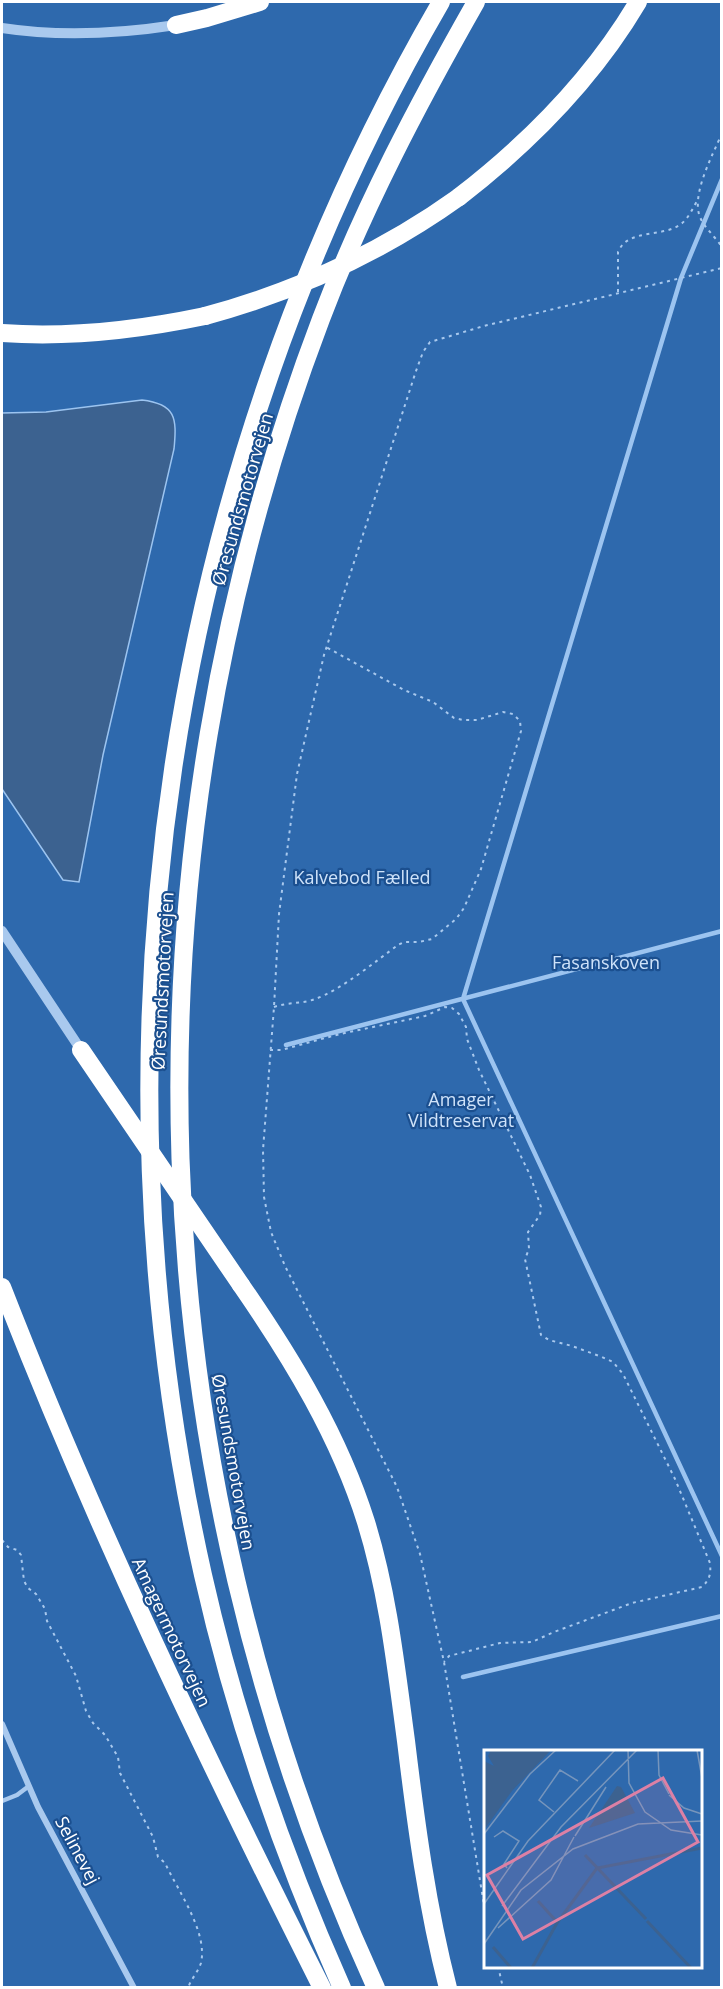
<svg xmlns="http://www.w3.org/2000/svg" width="723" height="1989" viewBox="0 0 723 1989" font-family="'Open Sans',sans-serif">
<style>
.green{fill:#2e69ad;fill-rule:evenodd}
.water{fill:#3c6290;stroke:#9cc4f0;stroke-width:1.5}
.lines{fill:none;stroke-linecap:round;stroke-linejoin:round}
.stream{stroke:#9cc4f0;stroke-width:4.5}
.path{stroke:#a9c9ee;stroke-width:2;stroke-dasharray:3 4.5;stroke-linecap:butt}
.service{stroke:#a9c9ee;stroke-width:4.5}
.minor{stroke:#a9c9ee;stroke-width:6}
.tertiary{stroke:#a9c9ee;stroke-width:10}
.motorway{stroke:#fff;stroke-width:18}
.motorway-bridge{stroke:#fff;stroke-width:18}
.labels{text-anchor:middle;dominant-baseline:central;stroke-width:4.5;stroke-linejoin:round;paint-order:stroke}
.street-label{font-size:18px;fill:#fff;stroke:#1b4f8f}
.park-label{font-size:18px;fill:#cfe3fa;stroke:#1b4f8f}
.inset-river{fill:none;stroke:#3c6290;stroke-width:3}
.inset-road{fill:none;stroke:#7695bc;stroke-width:1.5}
.view{fill:#dd80a5;fill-opacity:0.15;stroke:#dd80a5;stroke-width:3}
.inset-edge{fill:none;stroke:#fff;stroke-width:3}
</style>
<rect width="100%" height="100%" fill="#1b4f8f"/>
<path class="green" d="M2,2H721V1987L2,1988ZM486,1752H700V1966H486Z"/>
<path class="water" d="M142,400C176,404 177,418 174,449L103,755L79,882L63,880L2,789V413L46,412Z"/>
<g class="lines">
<path class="stream" d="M722,179L681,278L463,999L722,1556
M286,1045L722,931
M463,1677L722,1616"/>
<path class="path" d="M722,133C713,155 688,199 702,221C707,230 716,238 722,247
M618,292V252C628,228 663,238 681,224C688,219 693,208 697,201
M274,1007C288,1002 302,1004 315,999C341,990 376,961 398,945L404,942H419L432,939L456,919L464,908L481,869L521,731L520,721L513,714L503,712L477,720H463L454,718L433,702L404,690L326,647
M270,1050H281L340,1034L425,1016L445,1007L452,1008L459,1014L466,1027L467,1039L479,1070L530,1175L541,1207L540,1215L528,1232L529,1249L525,1259L541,1335L549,1340L572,1346L602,1357L613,1362L623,1374L675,1479L710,1563C711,1574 710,1579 702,1587L632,1603L554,1632L532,1642L500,1643L449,1656L444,1662
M2,1540L8,1547L17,1550L21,1555L24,1581L28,1588L36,1594L45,1609L47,1621L76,1676L86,1711L93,1723L105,1735L118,1757L120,1773L153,1837L158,1857L165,1863C178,1891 208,1932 201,1963C198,1972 191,1979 188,1988
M486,1917L444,1662L420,1554L397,1487L285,1266L271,1232L264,1197L263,1150L274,1007L279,914L297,774L324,655L416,371L423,352L430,342L484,326L722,268
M498,1966L503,1988"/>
<path class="service" d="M2,1801L17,1795L29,1786"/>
<path class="minor" d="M2,1724L38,1807L134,1988"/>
<path class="tertiary" d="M2,28C60,37 118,34 176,25
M2,931L81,1050"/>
<path class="motorway" d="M176,25L207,18L260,2
M459,197C529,143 593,78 638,2
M2,333C70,338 138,330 205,316
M241,1285C292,1359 339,1436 366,1522C388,1593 396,1667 406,1741C416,1824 427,1907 448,1988
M2,1287C95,1526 206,1758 322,1988
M342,1988C283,1855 235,1717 203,1575C83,1040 165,477 441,2
M376,1988C134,1460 115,861 321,319C363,208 418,104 476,2"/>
<path class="motorway-bridge" d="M205,316C297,291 381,253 459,197
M81,1050L241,1285"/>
</g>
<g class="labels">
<g class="street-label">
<text transform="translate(242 499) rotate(-74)">Øresundsmotorvejen</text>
<text transform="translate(162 981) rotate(-87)">Øresundsmotorvejen</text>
<text transform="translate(234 1462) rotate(80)">Øresundsmotorvejen</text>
<text transform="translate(172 1632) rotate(65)">Amagermotorvejen</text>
<text transform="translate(78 1850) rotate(62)">Selinevej</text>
</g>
<g class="park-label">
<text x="362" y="877">Kalvebod Fælled</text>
<text x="606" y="962">Fasanskoven</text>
<text x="461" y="1099">Amager<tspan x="461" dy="21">Vildtreservat</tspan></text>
</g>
</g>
<g transform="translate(484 1750)">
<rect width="218" height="218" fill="#1b4f8f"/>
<path d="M0,0H217V217H0Z" fill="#2e69ad"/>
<path d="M7,0H67L28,41L0,80V11L10,16L4,6ZM133,36L137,37L151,63L105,78Z" fill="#3c6290"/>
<path class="inset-river" d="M101,105L162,169M54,151L73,172M163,171L207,218M9,197L27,218M48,218L73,173L113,118L218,98"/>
<path class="inset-road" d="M144,0L145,33L161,62L187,80L218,85M174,0L175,25L185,44M213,0L218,28M185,45L200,58L218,64M70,62L55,50L76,20L94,31M0,84L46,24L72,0M91,86L122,37M10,87L19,81L35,91L20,114L23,118M0,154L44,91L131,0M18,156L77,77L153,0M14,178L67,130L90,87M0,194L37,140L89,99L154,74L218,71"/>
<path class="view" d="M179,28L214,92L39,189L3,125Z"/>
<rect width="218" height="218" class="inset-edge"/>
</g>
<rect width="723" height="1989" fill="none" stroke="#ffffff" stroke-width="6"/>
</svg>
